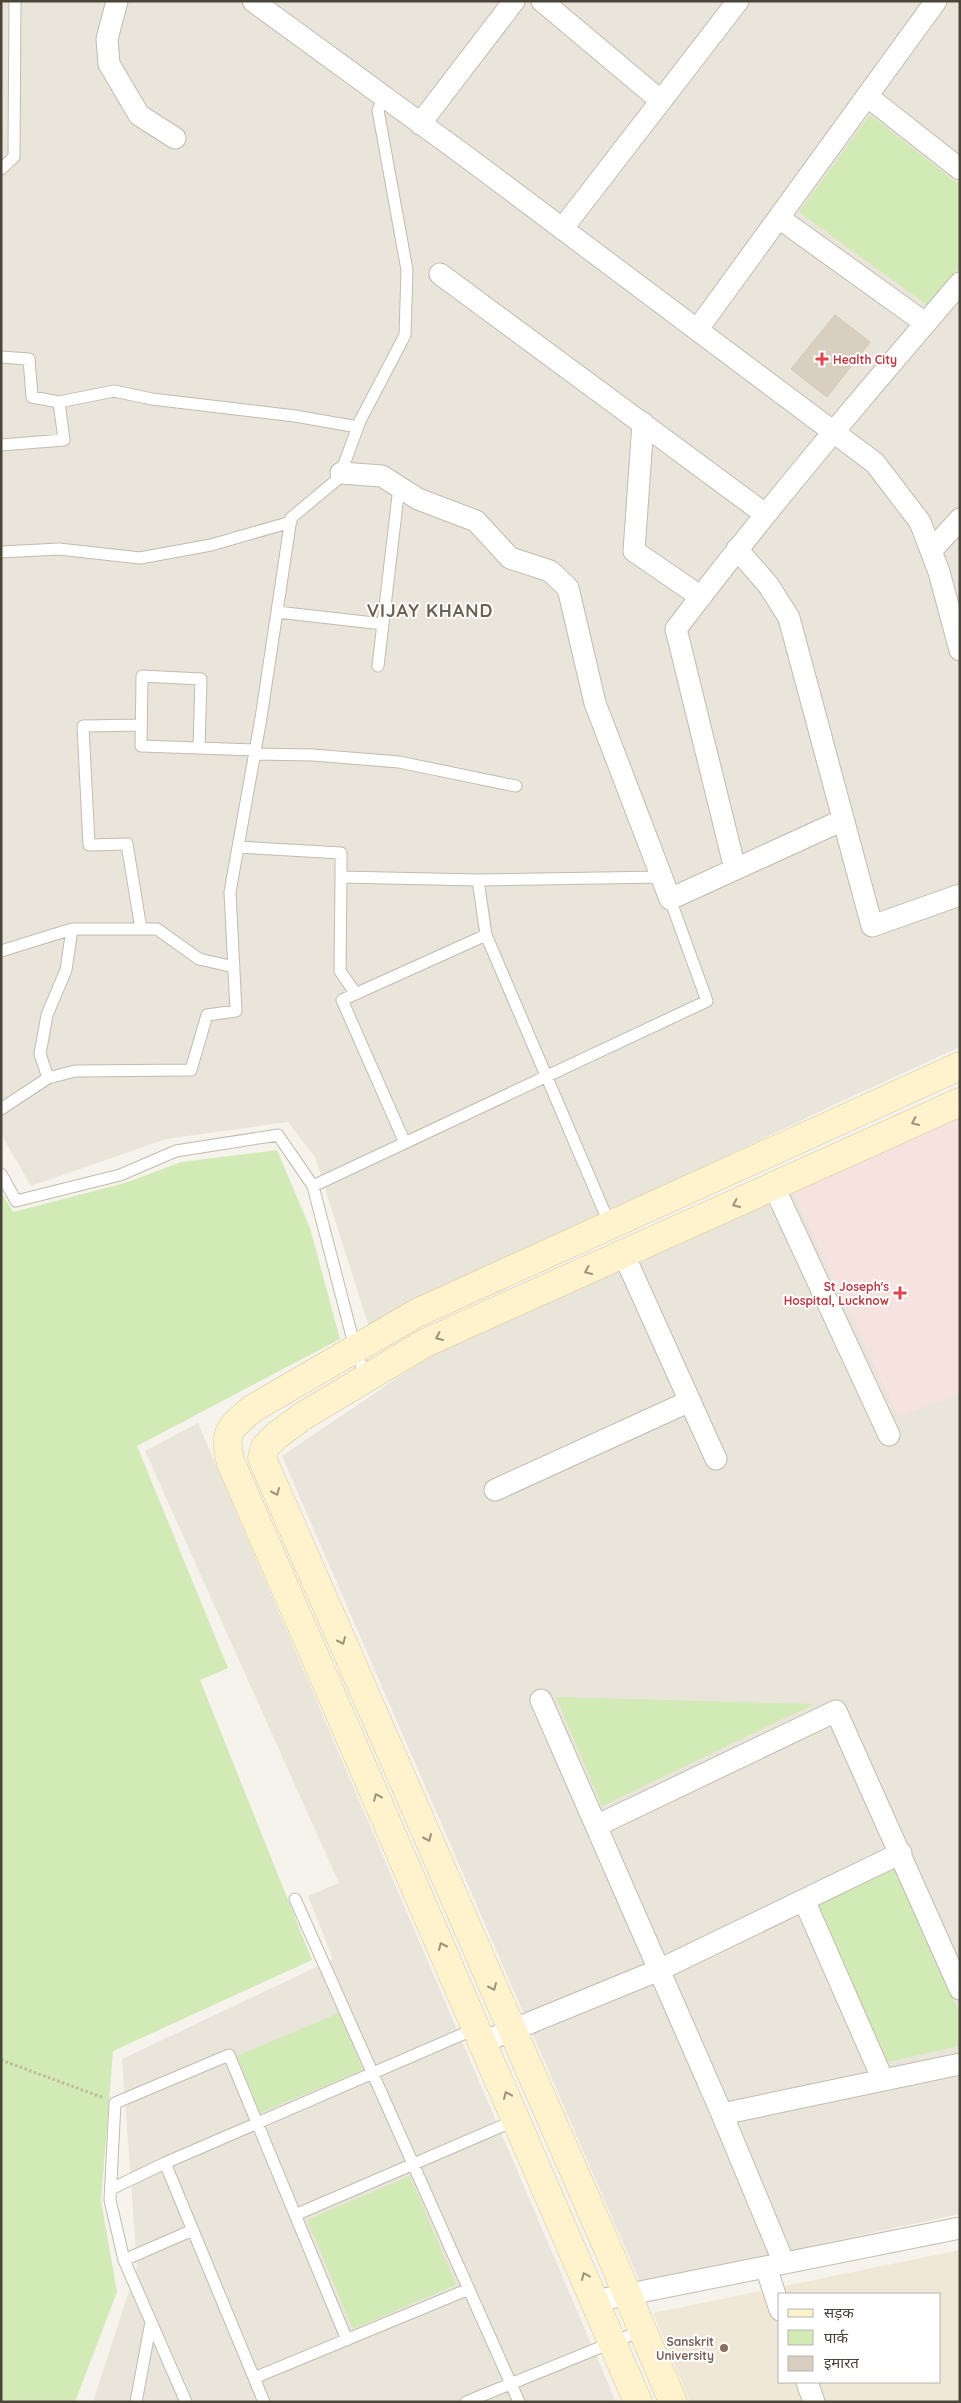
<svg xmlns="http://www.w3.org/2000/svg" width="961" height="2403" viewBox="0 0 961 2403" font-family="Quicksand,'Noto Sans Devanagari',sans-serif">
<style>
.residential{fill:#eae5da}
.education{fill:#efe8d6;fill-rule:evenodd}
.medical{fill:#f6e3e0}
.green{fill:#d2eab5}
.building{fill:#d8cfc1;stroke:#d3c7b4}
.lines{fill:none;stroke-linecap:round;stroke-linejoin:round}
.lane-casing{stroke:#c2bbae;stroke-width:13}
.street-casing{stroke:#c2bbae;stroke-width:23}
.secondary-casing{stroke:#d6c79b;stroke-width:29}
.path{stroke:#c4b79f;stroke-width:3;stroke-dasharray:2.5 2.5;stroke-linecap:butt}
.lane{stroke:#fff;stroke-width:11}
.street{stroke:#fff;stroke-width:21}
.secondary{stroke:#fff3cd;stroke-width:28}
.oneway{stroke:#9c937c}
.health-dot{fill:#e0444e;stroke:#fff;stroke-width:2}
.education-dot{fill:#8d6e63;stroke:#fff;stroke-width:2}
.labels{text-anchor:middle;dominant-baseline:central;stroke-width:4;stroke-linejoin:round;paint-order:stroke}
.health-label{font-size:12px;font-weight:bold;fill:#be3a42;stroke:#fff;text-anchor:start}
.education-label{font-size:12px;font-weight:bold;fill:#785e54;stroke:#fff;text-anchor:end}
.district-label{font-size:18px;font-weight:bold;letter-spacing:1px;fill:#6e6250;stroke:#fff}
</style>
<rect width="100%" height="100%" fill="#f6f3ec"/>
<path class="residential" d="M1,1H960V1047L840,1102L369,1327L315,1157L288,1122L166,1139L31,1186L1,1134Z
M960,1116V2214L640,2282L282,1456L437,1351Z
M198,1423L616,2402H93L137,2266L122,2059L333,1959L308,1896L339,1883L145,1451Z"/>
<path class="education" d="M960,2250V2402H690L653,2313ZM780,2294H940V2382H780Z"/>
<path class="medical" d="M960,1116V1395L898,1416L792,1191Z"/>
<path class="green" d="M870,115L960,185V267L927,305L799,212Z
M277,1150L310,1228L340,1339L137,1446L228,1668L200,1680L312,1960L113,2051L101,2201L117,2292L75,2402H1V1192L13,1212L125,1183L181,1162Z
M556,1697L814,1704L602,1806Z
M897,1868L960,2014V2046L887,2062L817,1906Z
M339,2013L363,2070L260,2113L237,2056Z
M410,2176L456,2285L353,2329L307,2220Z"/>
<path class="building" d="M835,315L870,342L827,397L791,369Z"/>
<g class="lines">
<g class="lane-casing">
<path id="lane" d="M1,169L14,157L15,1
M1,357L29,359L32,397L59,402
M1,445L64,440L59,402L114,391L152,399L295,416L358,427
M1,552L59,549L140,558L211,545L291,522
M277,612L383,624
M378,666L399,487
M141,725L83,726L89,845L127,844L141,929
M199,748L201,679L142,676L141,746L255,750
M254,754L313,755L399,762L516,786
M238,847L341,853V877L478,880L662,877
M341,877L340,971L356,994
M478,880L486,935L610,1225
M1,951L72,929H157L199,959L234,967
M48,1078L40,1054L47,1015L66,970L72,929
M1,1109L48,1078L75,1071L191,1070L207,1015L236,1011L230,892L261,718L291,518L339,478L360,421L405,335L407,270L378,110L384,97
M405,1143L342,1000L486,935
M1,1174L16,1201L120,1175L176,1151L278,1135L313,1186L355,1348L366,1379
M313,1186L707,1001L670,899
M295,1899L519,2402
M165,2163L264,2402
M111,2189L165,2163L477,2028
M295,2215L516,2120
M124,2260L193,2230
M254,2378L469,2289
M136,2402L151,2322
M186,2402L124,2260L110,2200L115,2103L229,2055L347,2340
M466,2402L643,2330"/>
</g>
<g class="street-casing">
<path id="street" d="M117,1L107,39L109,64L139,115L175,138
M253,1L464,155L875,463L920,522L939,572L960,650
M542,1L661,101
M867,96L960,169
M420,124L514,1
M779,218L925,323
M562,229L738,1
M440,274L765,514
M697,330L936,1
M643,423L634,551L701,597
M341,473L382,476L418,499L476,521L510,558L550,571L568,588L595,703L670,899L843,820
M737,549L769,586L789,618L872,926L960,895
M931,551L960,519
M735,869L676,629C766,510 863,396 960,283
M774,1187L889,1435
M624,1255L716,1459
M495,1490L690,1401
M541,1700L722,2114L784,2263
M596,1826L836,1711L960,1989
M804,1900L883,2080
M483,2042L659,1970L901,1853
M722,2114L960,2064
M766,2267L780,2310
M595,2301L960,2228
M807,2382L814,2402"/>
</g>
<g class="secondary-casing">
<path id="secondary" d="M638,2402L231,1463C223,1431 229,1429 252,1409L417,1313L960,1066
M673,2402L605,2242L262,1458L265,1447L276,1436L303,1416L425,1343L960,1102"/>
</g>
<path class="path" d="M1,2060L104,2098"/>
<use href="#lane" class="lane"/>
<use href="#street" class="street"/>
<use href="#secondary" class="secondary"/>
</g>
<defs><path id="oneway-chevron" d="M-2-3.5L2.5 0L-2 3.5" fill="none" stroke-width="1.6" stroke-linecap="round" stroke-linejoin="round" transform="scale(1.25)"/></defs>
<g class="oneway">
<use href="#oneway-chevron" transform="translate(915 1122) rotate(155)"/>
<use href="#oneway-chevron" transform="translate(736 1204) rotate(156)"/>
<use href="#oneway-chevron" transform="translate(588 1271) rotate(156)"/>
<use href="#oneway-chevron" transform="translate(439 1337) rotate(156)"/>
<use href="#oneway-chevron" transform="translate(276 1492) rotate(66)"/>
<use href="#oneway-chevron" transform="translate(342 1641) rotate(66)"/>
<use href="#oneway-chevron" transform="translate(377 1797) rotate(-114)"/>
<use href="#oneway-chevron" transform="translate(428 1838) rotate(66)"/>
<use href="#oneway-chevron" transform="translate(442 1946) rotate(-114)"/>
<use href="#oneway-chevron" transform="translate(493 1987) rotate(66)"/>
<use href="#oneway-chevron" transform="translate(507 2095) rotate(-114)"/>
<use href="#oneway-chevron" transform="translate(585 2276) rotate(-113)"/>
</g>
<g class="health-dot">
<path d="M819.5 351.5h5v5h5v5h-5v5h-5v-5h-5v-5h5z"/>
<path d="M897.5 1285.5h5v5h5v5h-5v5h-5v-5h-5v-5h5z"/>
</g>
<circle class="education-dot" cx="724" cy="2348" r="5"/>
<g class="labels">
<g class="health-label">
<text x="833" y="359">Health City</text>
<text x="889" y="1286" text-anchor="end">St Joseph's<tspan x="889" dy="14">Hospital, Lucknow</tspan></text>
</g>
<g class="education-label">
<text x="714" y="2341">Sanskrit<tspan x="714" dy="14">University</tspan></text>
</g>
<g class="district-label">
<text x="430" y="610">VIJAY KHAND</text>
</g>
</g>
<rect width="961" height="2403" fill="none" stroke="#4b4439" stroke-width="5"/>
<rect x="778" y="2293" width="162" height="90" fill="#ffffff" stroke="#b7b4b0"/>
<rect x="788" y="2309" width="25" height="8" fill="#fff3cd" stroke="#b7b4b0"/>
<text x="824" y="2318" font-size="15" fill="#4b4439">सड़क</text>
<rect x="788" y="2330" width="25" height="15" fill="#d2eab5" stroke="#b7b4b0"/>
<text x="824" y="2343" font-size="15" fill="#4b4439">पार्क</text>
<rect x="788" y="2356" width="25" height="15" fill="#d8cfc1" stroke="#b7b4b0"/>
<text x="824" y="2368" font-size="15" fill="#4b4439">इमारत</text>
</svg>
